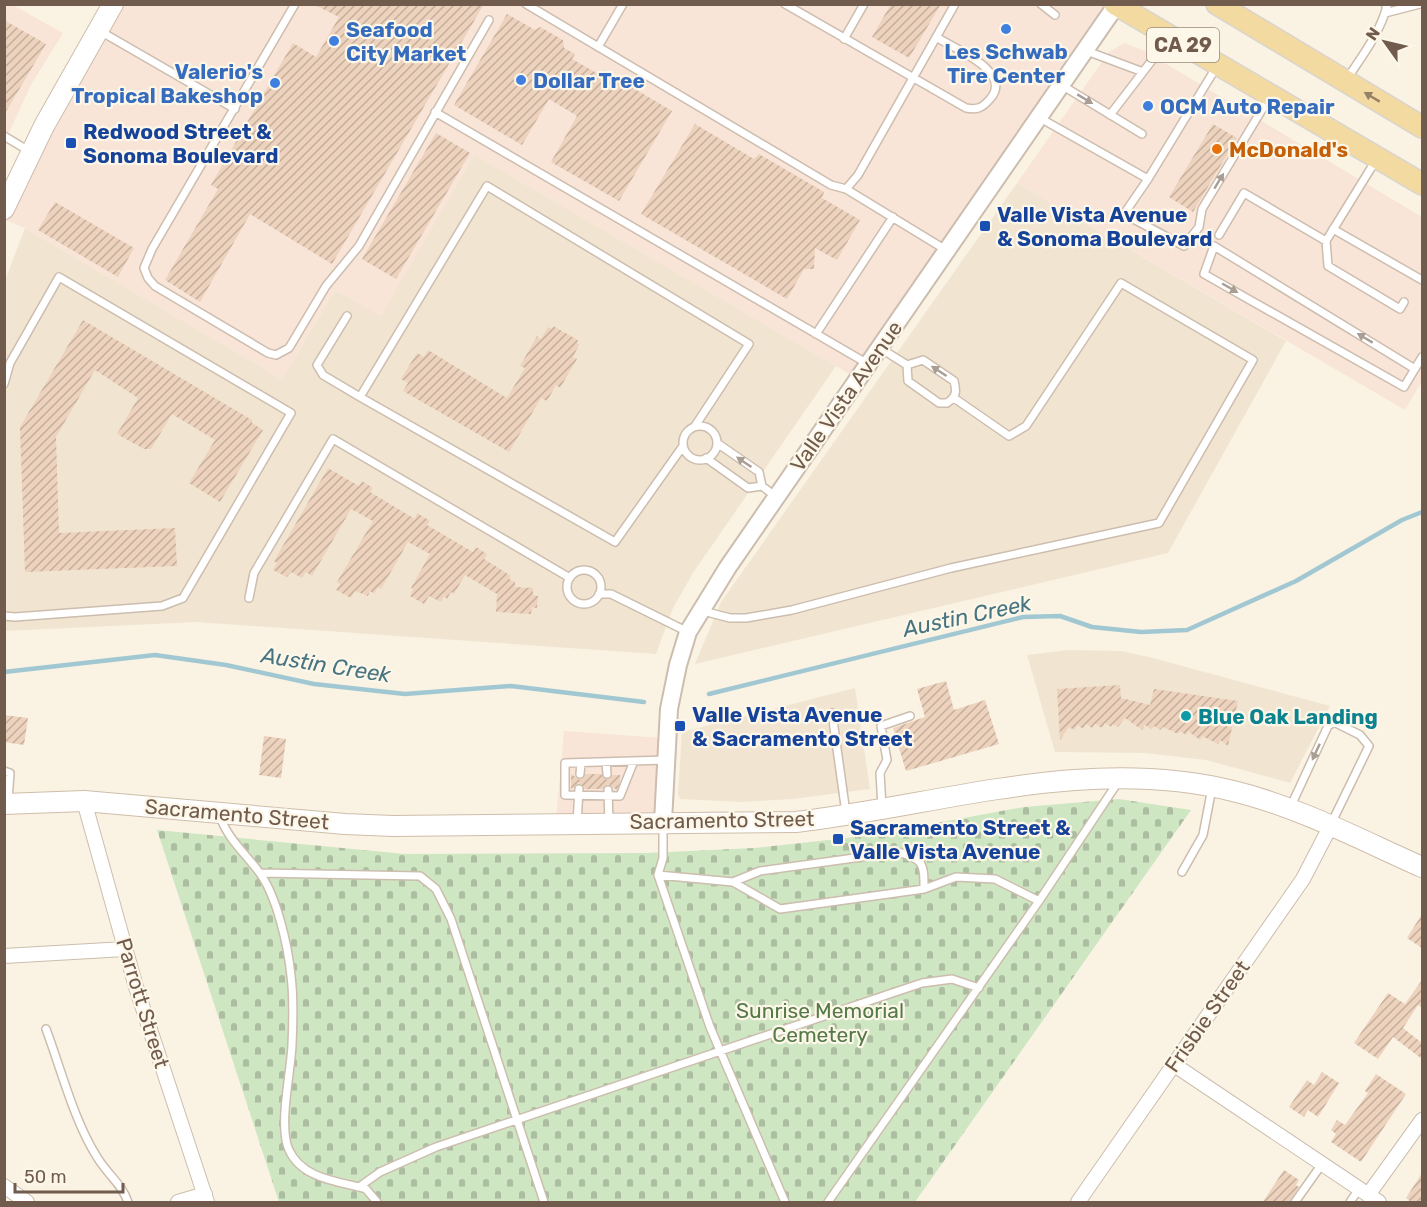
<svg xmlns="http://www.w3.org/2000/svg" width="1427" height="1207" viewBox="0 0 1427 1207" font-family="Rubik,sans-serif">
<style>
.residential{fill:#f1e5d2}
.commercial{fill:#f9e4d8}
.cemetery{fill:url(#cemetery-stones)}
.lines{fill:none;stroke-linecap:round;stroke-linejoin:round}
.stream{stroke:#a1c8d2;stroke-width:4.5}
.building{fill:url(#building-hatch)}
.service-casing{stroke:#ccbdae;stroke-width:10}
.minor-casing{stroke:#ccbdae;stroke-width:16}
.tertiary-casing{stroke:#ccbdae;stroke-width:20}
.secondary-casing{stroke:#cfbdab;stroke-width:22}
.primary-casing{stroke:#dad4d0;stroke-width:24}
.service{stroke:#fff;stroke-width:7}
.minor{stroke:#fff;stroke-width:14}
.tertiary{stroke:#fff;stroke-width:16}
.secondary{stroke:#fff;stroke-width:20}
.primary{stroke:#f3daa1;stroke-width:21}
.oneway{fill:#978166}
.oneway2{fill:#a99d94}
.shop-dot{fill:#3f7fe0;stroke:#fdf7e9;stroke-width:2}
.transit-dot{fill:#1a4fb4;stroke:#fdf7e9;stroke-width:2}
.food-dot{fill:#e8710a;stroke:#fdf7e9;stroke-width:2}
.culture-dot{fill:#0f9aa8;stroke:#fdf7e9;stroke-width:2}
.labels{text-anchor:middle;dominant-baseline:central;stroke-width:4.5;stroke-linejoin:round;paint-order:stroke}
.shield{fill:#fdf7e9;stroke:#9a8a7b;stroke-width:1.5}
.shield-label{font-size:20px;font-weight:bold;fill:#705b4c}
.shop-label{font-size:21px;font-weight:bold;fill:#366cbe;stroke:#fdf7e9;text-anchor:start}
.transit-label{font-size:21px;font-weight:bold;fill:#164399;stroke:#fdf7e9;text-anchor:start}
.food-label{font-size:21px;font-weight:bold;fill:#c56008;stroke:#fdf7e9;text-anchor:start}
.street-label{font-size:21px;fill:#705b4c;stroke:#fdf7e9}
.culture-label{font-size:21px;font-weight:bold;fill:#0d838f;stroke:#fdf7e9;text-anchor:start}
.park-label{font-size:21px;fill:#547a47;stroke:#fdf7e9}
.water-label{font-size:22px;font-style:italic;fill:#477481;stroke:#fdf7e9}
</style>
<defs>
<pattern id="cemetery-stones" width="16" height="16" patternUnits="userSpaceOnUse" patternTransform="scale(1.5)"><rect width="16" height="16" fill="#cfe6c3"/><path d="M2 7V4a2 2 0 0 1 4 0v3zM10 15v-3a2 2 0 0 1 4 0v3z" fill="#acbda1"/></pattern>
<pattern id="building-hatch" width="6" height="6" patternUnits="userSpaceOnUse" patternTransform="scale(1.5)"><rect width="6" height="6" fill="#edd3bd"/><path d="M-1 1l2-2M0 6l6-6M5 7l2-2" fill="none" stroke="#c4ae9c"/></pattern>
</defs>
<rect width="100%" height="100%" fill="#faf3e3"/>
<path class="residential" d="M474,154L836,366L693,573L673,608L656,654L196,622L5,631L4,283L25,228L282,379L335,290L381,315Z
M1017,183L1286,341L1168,553L695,664L721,602Z
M1068,650L1121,651L1153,658L1330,706L1290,783L1206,760L1145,753L1055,752L1027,655Z
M855,688L870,789L793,799L741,802L680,799L678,794L682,732Z"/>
<path class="commercial" d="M1115,4L858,379L474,154L381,316L335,290L282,379L25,228L5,220L4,209L113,5Z
M5,5H13L63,33L31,85L5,141Z
M1124,43L1143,50L1422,217V381L1405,410L1017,183L1109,52Z
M564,731L662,738L654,819H556Z"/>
<path class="cemetery" d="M1119,799L1191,810L915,1202H279L157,830L405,854L645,853L755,848L865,836L1024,807Z"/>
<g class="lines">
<path class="stream" d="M4,672L155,655L226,665L314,684L405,694L511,686L644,702
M709,694L1023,617L1060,616L1092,627L1141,632L1187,630L1296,581L1402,520L1422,512"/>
</g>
<path class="building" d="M313,4H484L332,264L250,214L200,302L165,280L218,189L211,185L293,43L316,57L339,17Z
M891,4H941L909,58L872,37Z
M507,14L535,30L540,27L563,40L564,48L575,54L572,59L600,75L603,70L672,111L619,201L551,162L577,116L549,99L522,145L454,105Z
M4,20L46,44L4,115Z
M695,124L754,159L759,154L824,192L822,198L860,220L837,260L815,248L814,269H804L787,299L641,214Z
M1213,124L1237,138L1193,212L1169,197Z
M436,133L470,153L396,279L362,259Z
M55,202L134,248L118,277L38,230Z
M83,320L252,420V423L263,430L220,502L189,483L215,440L172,414L151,449H144L117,434L138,398L95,370L56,437L59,533L175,528L177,566L25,572L20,427Z
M553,326L578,340L577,343L579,345L573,357L577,359L560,388L556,385L547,401L541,398L509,452L403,391L408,383L401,379L417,353L424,357L428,350L507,398L525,368L520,366L537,336L541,339L548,327L552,329Z
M328,468L359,486L362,481L373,488L370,492L415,519L417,513L430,521L427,525L473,552L476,547L487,554L484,559L511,576L509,579L515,582V587L533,588V595L538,596L537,608L532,607L531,614L496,612L497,594L465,575L454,594L451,592L447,599L444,596L441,602L429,596L424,604L410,596L413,589L411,588L430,554L408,542L381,589L378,587L374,594L370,591L368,596L355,591L351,598L336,590L340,584L337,582L373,521L351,509L312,576L306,572L302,578L291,572L287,577L273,570L277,563L274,561Z
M946,681L954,710L985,700L999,744L906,771L893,728L925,717L917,689Z
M1120,685L1121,698L1150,705L1154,689L1238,701L1228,746L1220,740L1218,744L1202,736L1200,740L1188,731L1186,735L1180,731L1178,734L1163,727L1160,730L1154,726L1151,729L1145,725L1142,730L1125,718L1118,727L1113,724L1111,727L1105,723L1102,728L1095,724L1092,728L1086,724L1083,729L1078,725L1074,730L1069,727L1060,740L1057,689Z
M4,715L28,718L24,745L4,742Z
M264,736L286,739L281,778L259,775Z
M571,774L580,780L586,774H601L607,780L613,775H620V782L617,790L608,784L602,789H585L579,783L571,789Z
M1422,914V948L1407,938Z
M1422,980V1008L1418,1005L1403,1028L1422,1043V1059L1393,1037L1378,1059L1354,1043L1388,993L1405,1004Z
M1322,1072L1339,1083L1318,1117L1308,1110L1304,1117L1289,1107L1307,1080L1314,1085Z
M1376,1074L1406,1094L1361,1162L1331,1142L1336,1134L1331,1130L1337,1120L1345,1125L1368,1093L1365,1091Z
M1284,1170L1299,1180L1296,1185L1299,1187L1289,1203H1262Z
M1422,1173V1203H1412L1406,1198Z"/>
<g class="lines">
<g class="service-casing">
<path id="service" d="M295,4L152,249L144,268L148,278L155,286L268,353L276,355L289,348L326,286L359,246L489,20
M526,4L831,185L846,189L858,175L955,4
M785,4L966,108C978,110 982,108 990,99C1014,72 955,49 936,37
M1041,4L1055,15
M1385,13L1420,4
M100,31L235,109
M844,39L864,4
M598,47L623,4
M1084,50L1143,72
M1347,79C1362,56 1380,33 1387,6L1385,4
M1063,86L1142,134
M435,112L868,364
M1110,115L1169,38
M1040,118L1148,179L1217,66
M4,136L29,151
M1148,179L1124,214L1184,246L1199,227L1202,209L1269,98
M846,189L946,250
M1333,229L1422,280
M1219,235L1244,193L1326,241L1376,160
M1326,241L1328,266L1400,309L1404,302
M347,316L317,365L323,375L360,397L487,186L749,344L695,426
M816,334L893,217
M880,348L907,365L923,360L954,381C957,392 956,397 947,403H939L908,381L907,365
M1415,369L1214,246L1204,274L1404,387L1422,357
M4,384L10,363L59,277L291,413L183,598L162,606L15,617L4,616
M360,397L615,542L683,446
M683 443a17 17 0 1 1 34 0a17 17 0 1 1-34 0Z
M717,443L759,472L762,486
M706,458L748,488L762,486L775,496
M567 587a17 17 0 1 1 34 0a17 17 0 1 1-34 0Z
M599,594H611L688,632
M249,598L254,573L333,439L570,578
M703,611L730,618H746L792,610L951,568L1159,523L1253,360L1121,283L1026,426L1009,436L954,398
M832,713L846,813
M634,761L620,796L565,795V763L666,760
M606,762L607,774
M4,771L10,773L8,801
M580,774L581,763
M608,790L609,823
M882,807L880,773L887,760L881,726L910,716
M1290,808L1328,726L1334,722L1360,735L1369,746L1331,824
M220,816C227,838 245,853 259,872C277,896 288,946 291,976C294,998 293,1023 292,1045C291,1072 278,1126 289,1150C301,1177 334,1181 359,1187L380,1172L436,1147L922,983L952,979L979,988
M577,823L579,789
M663,825V858L658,875L710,1027L785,1202
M1182,872L1203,835L1212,788
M261,873L420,876L436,889L451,919L544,1202
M658,875L733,882L780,909L924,889L956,877L995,879L1039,901
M733,882L760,871L898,852C924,859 924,864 924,889
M46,1029C61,1069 74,1121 97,1157C107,1174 122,1184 128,1202
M359,1187L366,1189L377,1202
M828,1202L1039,901L1118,782
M1295,1202L1322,1164
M1350,1202L1359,1189"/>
</g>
<g class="minor-casing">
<path id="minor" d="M84,801L136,987L207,1202
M4,956L125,949
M1173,1064L1379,1202
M4,1186L27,1202
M1368,1195L1422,1120
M178,1202L205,1194
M1078,1202L1303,879L1330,827"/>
</g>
<g class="tertiary-casing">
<path id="tertiary" d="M663,822L669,709L678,665L688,632L728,567L1117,4"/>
</g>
<g class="secondary-casing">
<path id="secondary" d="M4,209L44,126L113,4
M4,804L84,801L345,824L393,826L796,822C942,805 1085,755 1233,791C1299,807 1361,840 1422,867"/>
</g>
<g class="primary-casing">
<path id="primary" d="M1115,4L1422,184
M1217,4L1422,127"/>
</g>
<use href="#service" class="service"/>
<use href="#minor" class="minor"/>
<use href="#tertiary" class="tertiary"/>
<use href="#secondary" class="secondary"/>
<use href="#primary" class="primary"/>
</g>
<defs><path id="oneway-solid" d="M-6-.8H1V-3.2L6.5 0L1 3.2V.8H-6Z" transform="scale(1.5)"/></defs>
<use class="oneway" href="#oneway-solid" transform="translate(1372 97) rotate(-149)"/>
<g class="oneway2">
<use href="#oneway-solid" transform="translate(1085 99) rotate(31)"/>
<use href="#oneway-solid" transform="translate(1219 181) rotate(-59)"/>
<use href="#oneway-solid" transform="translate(1230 288) rotate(30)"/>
<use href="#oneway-solid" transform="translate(1365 338) rotate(-149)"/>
<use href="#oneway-solid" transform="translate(939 371) rotate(-147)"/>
<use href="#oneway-solid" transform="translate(744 462) rotate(-146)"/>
<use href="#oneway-solid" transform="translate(1316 752) rotate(115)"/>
</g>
<g class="shop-dot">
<circle cx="1006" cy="29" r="6"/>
<circle cx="334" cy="41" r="6"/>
<circle cx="521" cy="80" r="6"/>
<circle cx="275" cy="83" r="6"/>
<circle cx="1148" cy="106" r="6"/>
</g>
<g class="transit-dot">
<rect x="65" y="137" width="12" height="12" rx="3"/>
<rect x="979" y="220" width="12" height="12" rx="3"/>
<rect x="674" y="720" width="12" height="12" rx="3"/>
<rect x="832" y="833" width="12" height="12" rx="3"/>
</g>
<circle class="food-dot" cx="1217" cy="149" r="6"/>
<circle class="culture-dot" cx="1186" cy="716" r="6"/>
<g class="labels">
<rect class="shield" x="1147" y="28" width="72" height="34" rx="4.5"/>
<g class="shield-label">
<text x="1183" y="45">CA 29</text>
</g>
<g class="shop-label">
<text x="346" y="29">Seafood<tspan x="346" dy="24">City Market</tspan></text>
<text x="1006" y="51" text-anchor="middle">Les Schwab<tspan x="1006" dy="24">Tire Center</tspan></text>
<text x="263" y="71" text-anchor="end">Valerio's<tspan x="263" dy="24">Tropical Bakeshop</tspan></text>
<text x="533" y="80">Dollar Tree</text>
<text x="1160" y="106">OCM Auto Repair</text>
</g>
<g class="transit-label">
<text x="83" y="131">Redwood Street &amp;<tspan x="83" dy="24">Sonoma Boulevard</tspan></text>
<text x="997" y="214">Valle Vista Avenue<tspan x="997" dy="24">&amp; Sonoma Boulevard</tspan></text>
<text x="692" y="714">Valle Vista Avenue<tspan x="692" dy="24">&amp; Sacramento Street</tspan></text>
<text x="850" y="827">Sacramento Street &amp;<tspan x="850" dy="24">Valle Vista Avenue</tspan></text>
</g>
<g class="food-label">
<text x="1229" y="149">McDonald's</text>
</g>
<g class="street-label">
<text transform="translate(846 396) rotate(-55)">Valle Vista Avenue</text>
<text transform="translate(237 814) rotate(5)">Sacramento Street</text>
<text transform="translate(722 820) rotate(-1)">Sacramento Street</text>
<text transform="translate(143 1003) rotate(73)">Parrott Street</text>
<text transform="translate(1207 1016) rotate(-55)">Frisbie Street</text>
</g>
<g class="culture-label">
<text x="1198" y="716">Blue Oak Landing</text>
</g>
<g class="park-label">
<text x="820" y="1010">Sunrise Memorial<tspan x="820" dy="24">Cemetery</tspan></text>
</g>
<g class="water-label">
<text transform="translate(967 616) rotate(-12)">Austin Creek</text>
<text transform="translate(326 665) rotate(9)">Austin Creek</text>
</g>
</g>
<rect width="1427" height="1207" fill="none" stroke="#705b4c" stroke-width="12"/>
<g transform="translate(1385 42) rotate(304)" stroke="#fdf7e9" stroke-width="4.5" paint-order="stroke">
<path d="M0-4.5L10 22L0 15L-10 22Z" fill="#705b4c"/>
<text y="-9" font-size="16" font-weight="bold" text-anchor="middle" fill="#705b4c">N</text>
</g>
<path d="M15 1183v9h108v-9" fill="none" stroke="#705b4c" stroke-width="3"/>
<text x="24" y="1183" font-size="18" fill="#705b4c" stroke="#fdf7e9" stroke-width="4.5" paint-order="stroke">50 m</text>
</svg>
